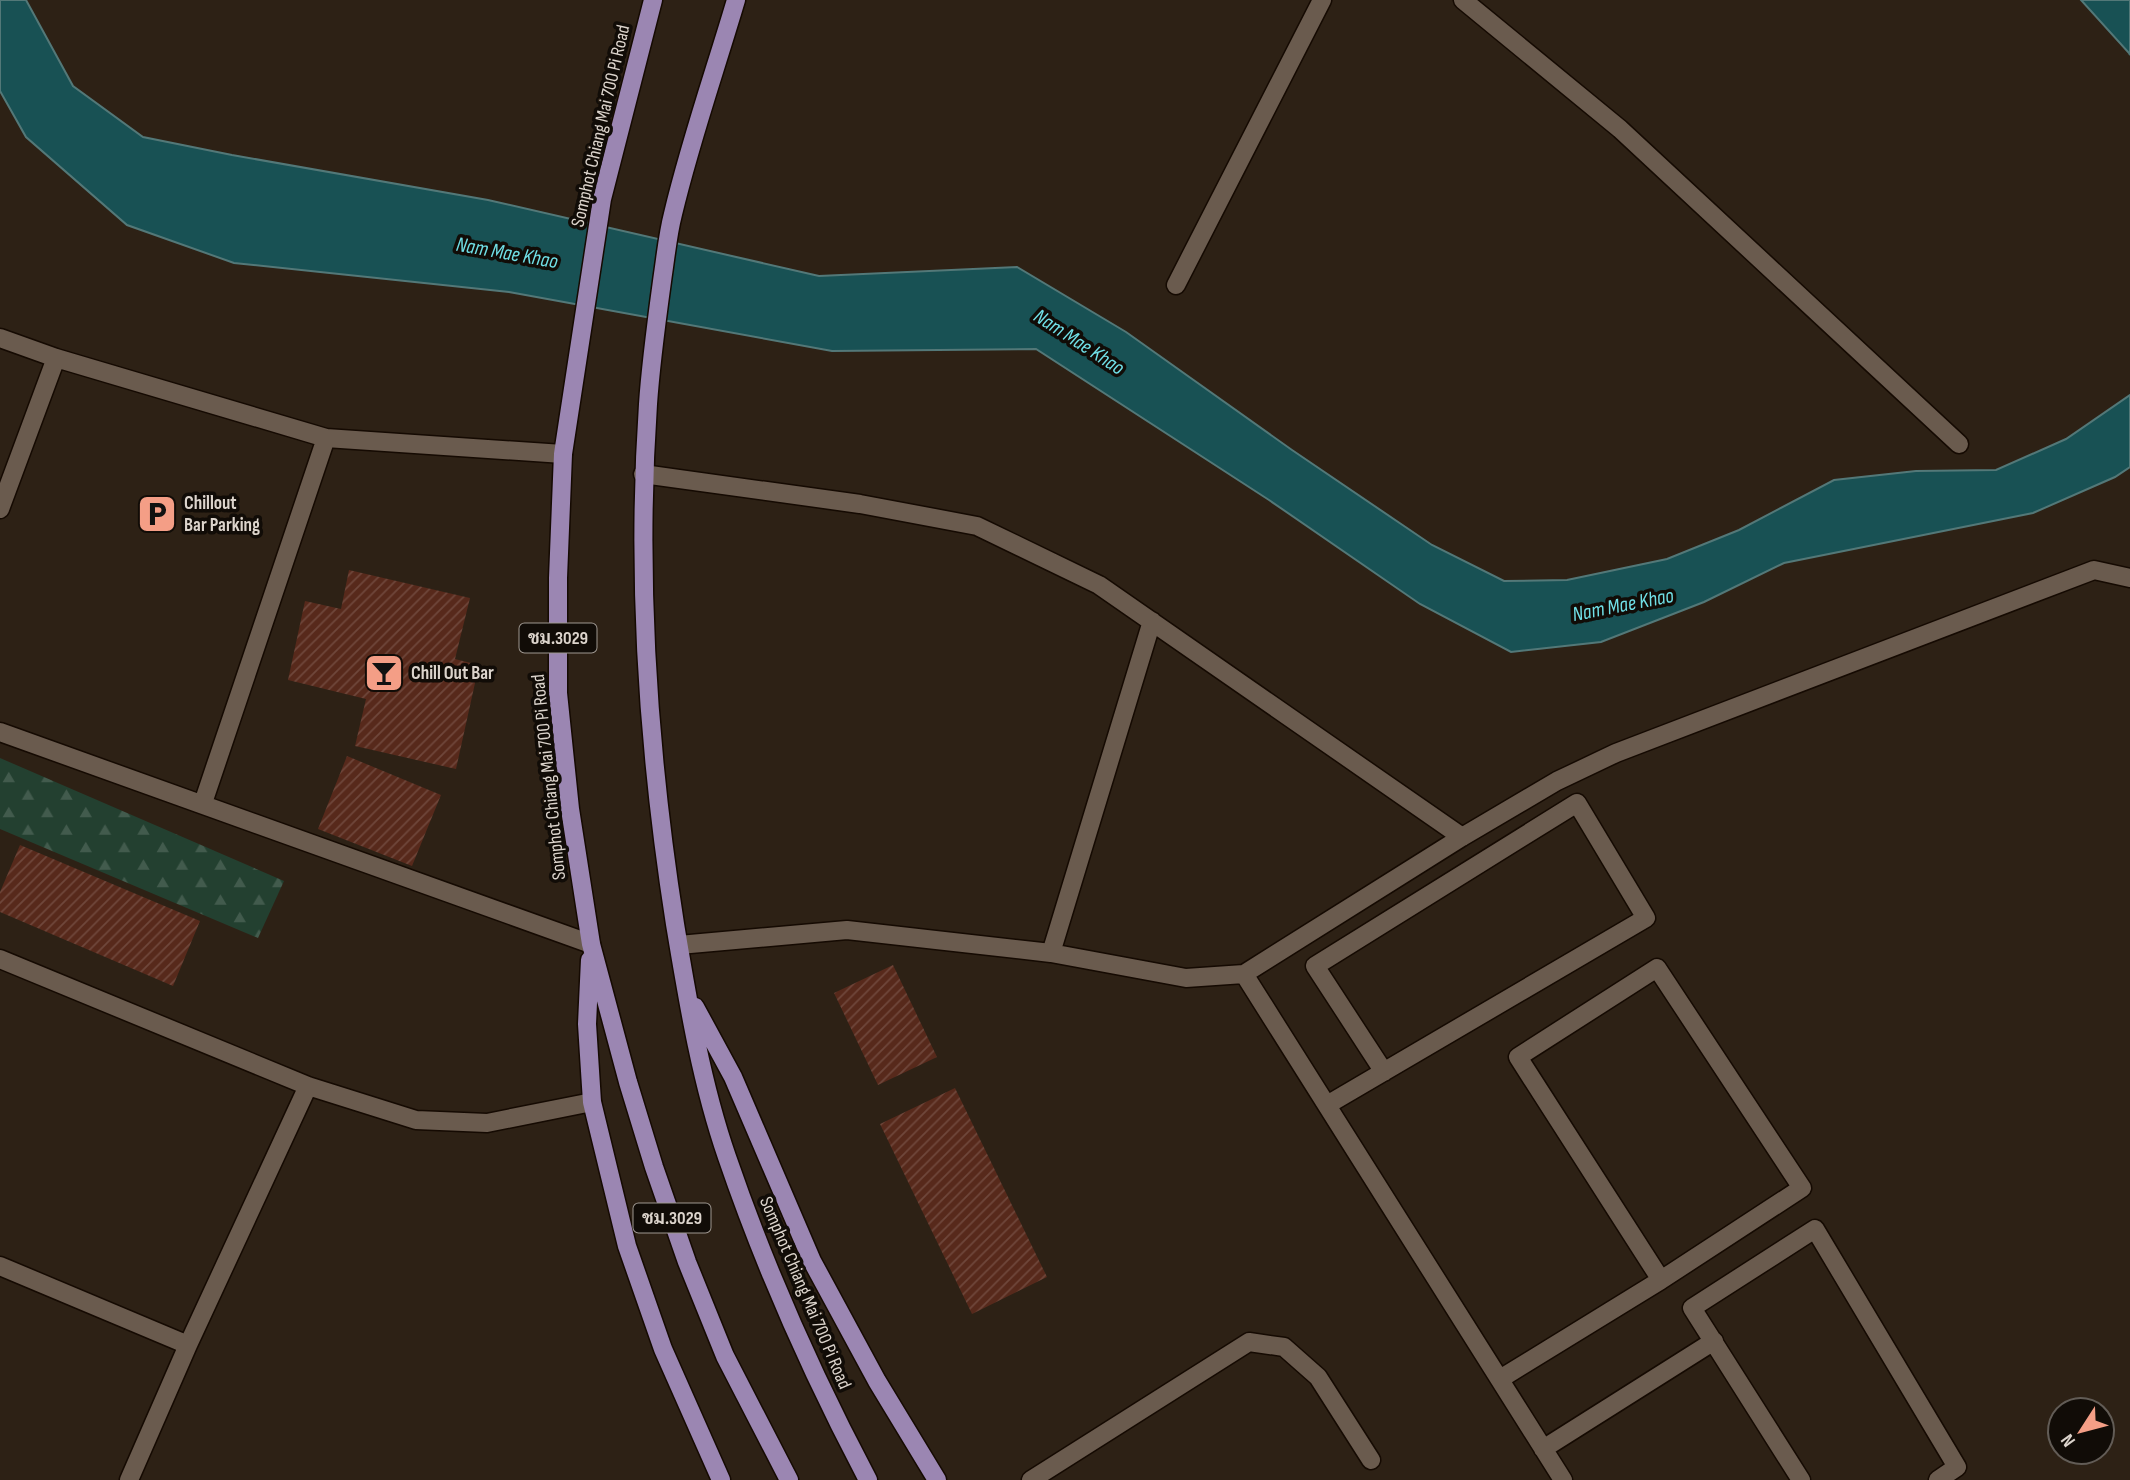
<svg xmlns="http://www.w3.org/2000/svg" width="2130" height="1480" viewBox="0 0 2130 1480" font-family="'Sofia Sans Condensed',Sarabun,sans-serif">
<style>
.forest{fill:url(#forest-firs)}
.water{fill:#185154;stroke:#537878;stroke-width:2}
.building{fill:url(#building-hatch)}
.lines{fill:none;stroke-linecap:round;stroke-linejoin:round}
.minor-casing{stroke:#150a02;stroke-width:21}
.major-casing{stroke:#150a02;stroke-width:21}
.minor{stroke:#6a5b4e;stroke-width:18}
.major{stroke:#9b86b2;stroke-width:18}
.labels{text-anchor:middle;dominant-baseline:central;stroke-width:7;stroke-linejoin:round;paint-order:stroke}
.shield{fill:#110c07;stroke:#9f9891;stroke-width:2}
.shield-label{font-size:18px;font-weight:bold;fill:#dcd4cc}
.street-label{font-size:19px;fill:#dcd4cc;stroke:#110c07}
.poi-label{font-size:19px;font-weight:bold;fill:#dcd4cc;stroke:#110c07;text-anchor:start}
.water-label{font-size:21px;font-style:italic;fill:#70dfe6;stroke:#110c07}
</style>
<defs>
<pattern id="forest-firs" width="22" height="20" patternUnits="userSpaceOnUse" patternTransform="scale(1.75)"><rect width="22" height="20" fill="#234030"/><path d="M5 1l3.5 6h-7zM16 11l3.5 6h-7z" fill="#425b4d"/></pattern>
<pattern id="building-hatch" width="6" height="6" patternUnits="userSpaceOnUse" patternTransform="scale(1.75)"><rect width="6" height="6" fill="#57291b"/><path d="M-1 1l2-2M0 6l6-6M5 7l2-2" fill="none" stroke="#6f473b"/></pattern>
</defs>
<rect width="100%" height="100%" fill="#2d2115"/>
<path class="forest" d="M0,758L284,881L258,938L0,829Z"/>
<path class="water" d="M0,0H26L73,86L143,137L232,155L488,200L819,276L1017,267L1126,332L1292,450L1432,545L1504,581L1567,580L1667,559L1739,530L1834,480L1916,471L1996,470L2066,439L2130,395V467L2115,477L2033,513L1784,563L1704,602L1601,642L1511,652L1420,604L1269,500L1036,349L832,351L509,292L234,263L127,225L26,137L0,91Z
M2081,0H2130V55L2129,53Z"/>
<path class="building" d="M349,570L470,598L455,659L479,665L456,769L355,746L366,699L288,680L305,601L341,609Z
M347,756L441,795L412,866L318,829Z
M20,845L200,921L173,986L0,912V892Z
M893,965L937,1057L878,1085L834,993Z
M955,1088L1047,1277L972,1314L880,1124Z"/>
<g class="lines">
<g class="minor-casing">
<path id="minor" d="M1463,0L1620,129L1959,444
M1176,285L1322,0
M0,338L56,358L326,438L563,454
M643,474L860,504L977,526L1099,585L1462,837
M0,509L56,358
M0,732L591,944
M203,803L326,438
M679,945L847,930L1051,953L1186,978L1244,974L1462,837L1557,781L1616,753L2094,570L2130,578
M1051,953L1152,621
M0,959L308,1086L416,1120L487,1123L592,1102
M1244,974L1563,1480
M1327,1105L1646,918L1577,803L1315,966L1384,1072
M0,1266L188,1345
M1500,1379L1661,1280L1802,1188L1657,968L1518,1057L1661,1280
M1543,1449L1714,1341
M129,1480L188,1345L308,1086
M1031,1480L1249,1342L1284,1347L1318,1377L1371,1460
M1801,1480L1692,1308L1815,1229L1957,1467L1938,1480"/>
</g>
<g class="major-casing">
<path id="major" d="M653,0L602,199L563,454L558,578V693L570,809L591,944L628,1082L654,1167L687,1262L725,1356L789,1480
M736,0C715,71 690,142 673,214C668,233 666,254 663,274C657,318 651,360 648,404C636,578 648,752 675,924C688,1002 701,1082 727,1157C765,1268 813,1376 868,1480
M590,960L587,1024L592,1102L627,1246L663,1349L721,1480
M695,1007L733,1077L812,1261L877,1381L937,1480"/>
</g>
<use href="#minor" class="minor"/>
<use href="#major" class="major"/>
</g>
<defs>
<g id="parking-square" transform="scale(2.0125)"><rect x="-9" y="-9" width="18" height="18" rx="4" fill="#f49e86" stroke="#110c07"/><path d="M-3.5-5.5H1a3.5 3.5 0 0 1 0 7H-1V5.5H-3.5ZM-1-3.4V-.6H.8a1.4 1.4 0 0 0 0-2.8Z" fill="#111"/></g>
<g id="bar-square" transform="scale(2.0125)"><rect x="-9" y="-9" width="18" height="18" rx="4" fill="#f49e86" stroke="#110c07"/><path d="M-6-5H6L.8 .8V4.5H3.5V6h-7V4.5H-.8V.8Z" fill="#111"/></g>
</defs>
<g fill-rule="evenodd">
<use href="#parking-square" x="157" y="514"/>
<use href="#bar-square" x="384" y="673"/>
</g>
<g class="labels">
<g class="shield">
<rect x="519.5" y="623.5" width="77" height="29" rx="5"/>
<rect x="633.5" y="1203.5" width="77" height="29" rx="5"/>
</g>
<g class="shield-label">
<text x="558" y="638">ชม.3029</text>
<text x="672" y="1218">ชม.3029</text>
</g>
<g class="street-label">
<text transform="translate(601 126) rotate(-77)">Somphot Chiang Mai 700 Pi Road</text>
<text transform="translate(549 777) rotate(-96)">Somphot Chiang Mai 700 Pi Road</text>
<text transform="translate(805 1293) rotate(67)">Somphot Chiang Mai 700 Pi Road</text>
</g>
<g class="poi-label">
<text x="184" y="503">Chillout<tspan x="184" dy="22">Bar Parking</tspan></text>
<text x="411" y="673">Chill Out Bar</text>
</g>
<g class="water-label">
<text transform="translate(507 253) rotate(10)">Nam Mae Khao</text>
<text transform="translate(1079 342) rotate(33)">Nam Mae Khao</text>
<text transform="translate(1623 605) rotate(-11)">Nam Mae Khao</text>
</g>
</g>
<g transform="translate(2081 1431) rotate(234)"><circle r="33" fill="#110c07" stroke="#625c56" stroke-width="2"/>
<path d="M0-5L12 26L0 18L-12 26Z" fill="#f49e86"/>
<text y="-10" font-size="19" font-weight="bold" text-anchor="middle" fill="#dcd4cc">N</text>
</g>
</svg>
